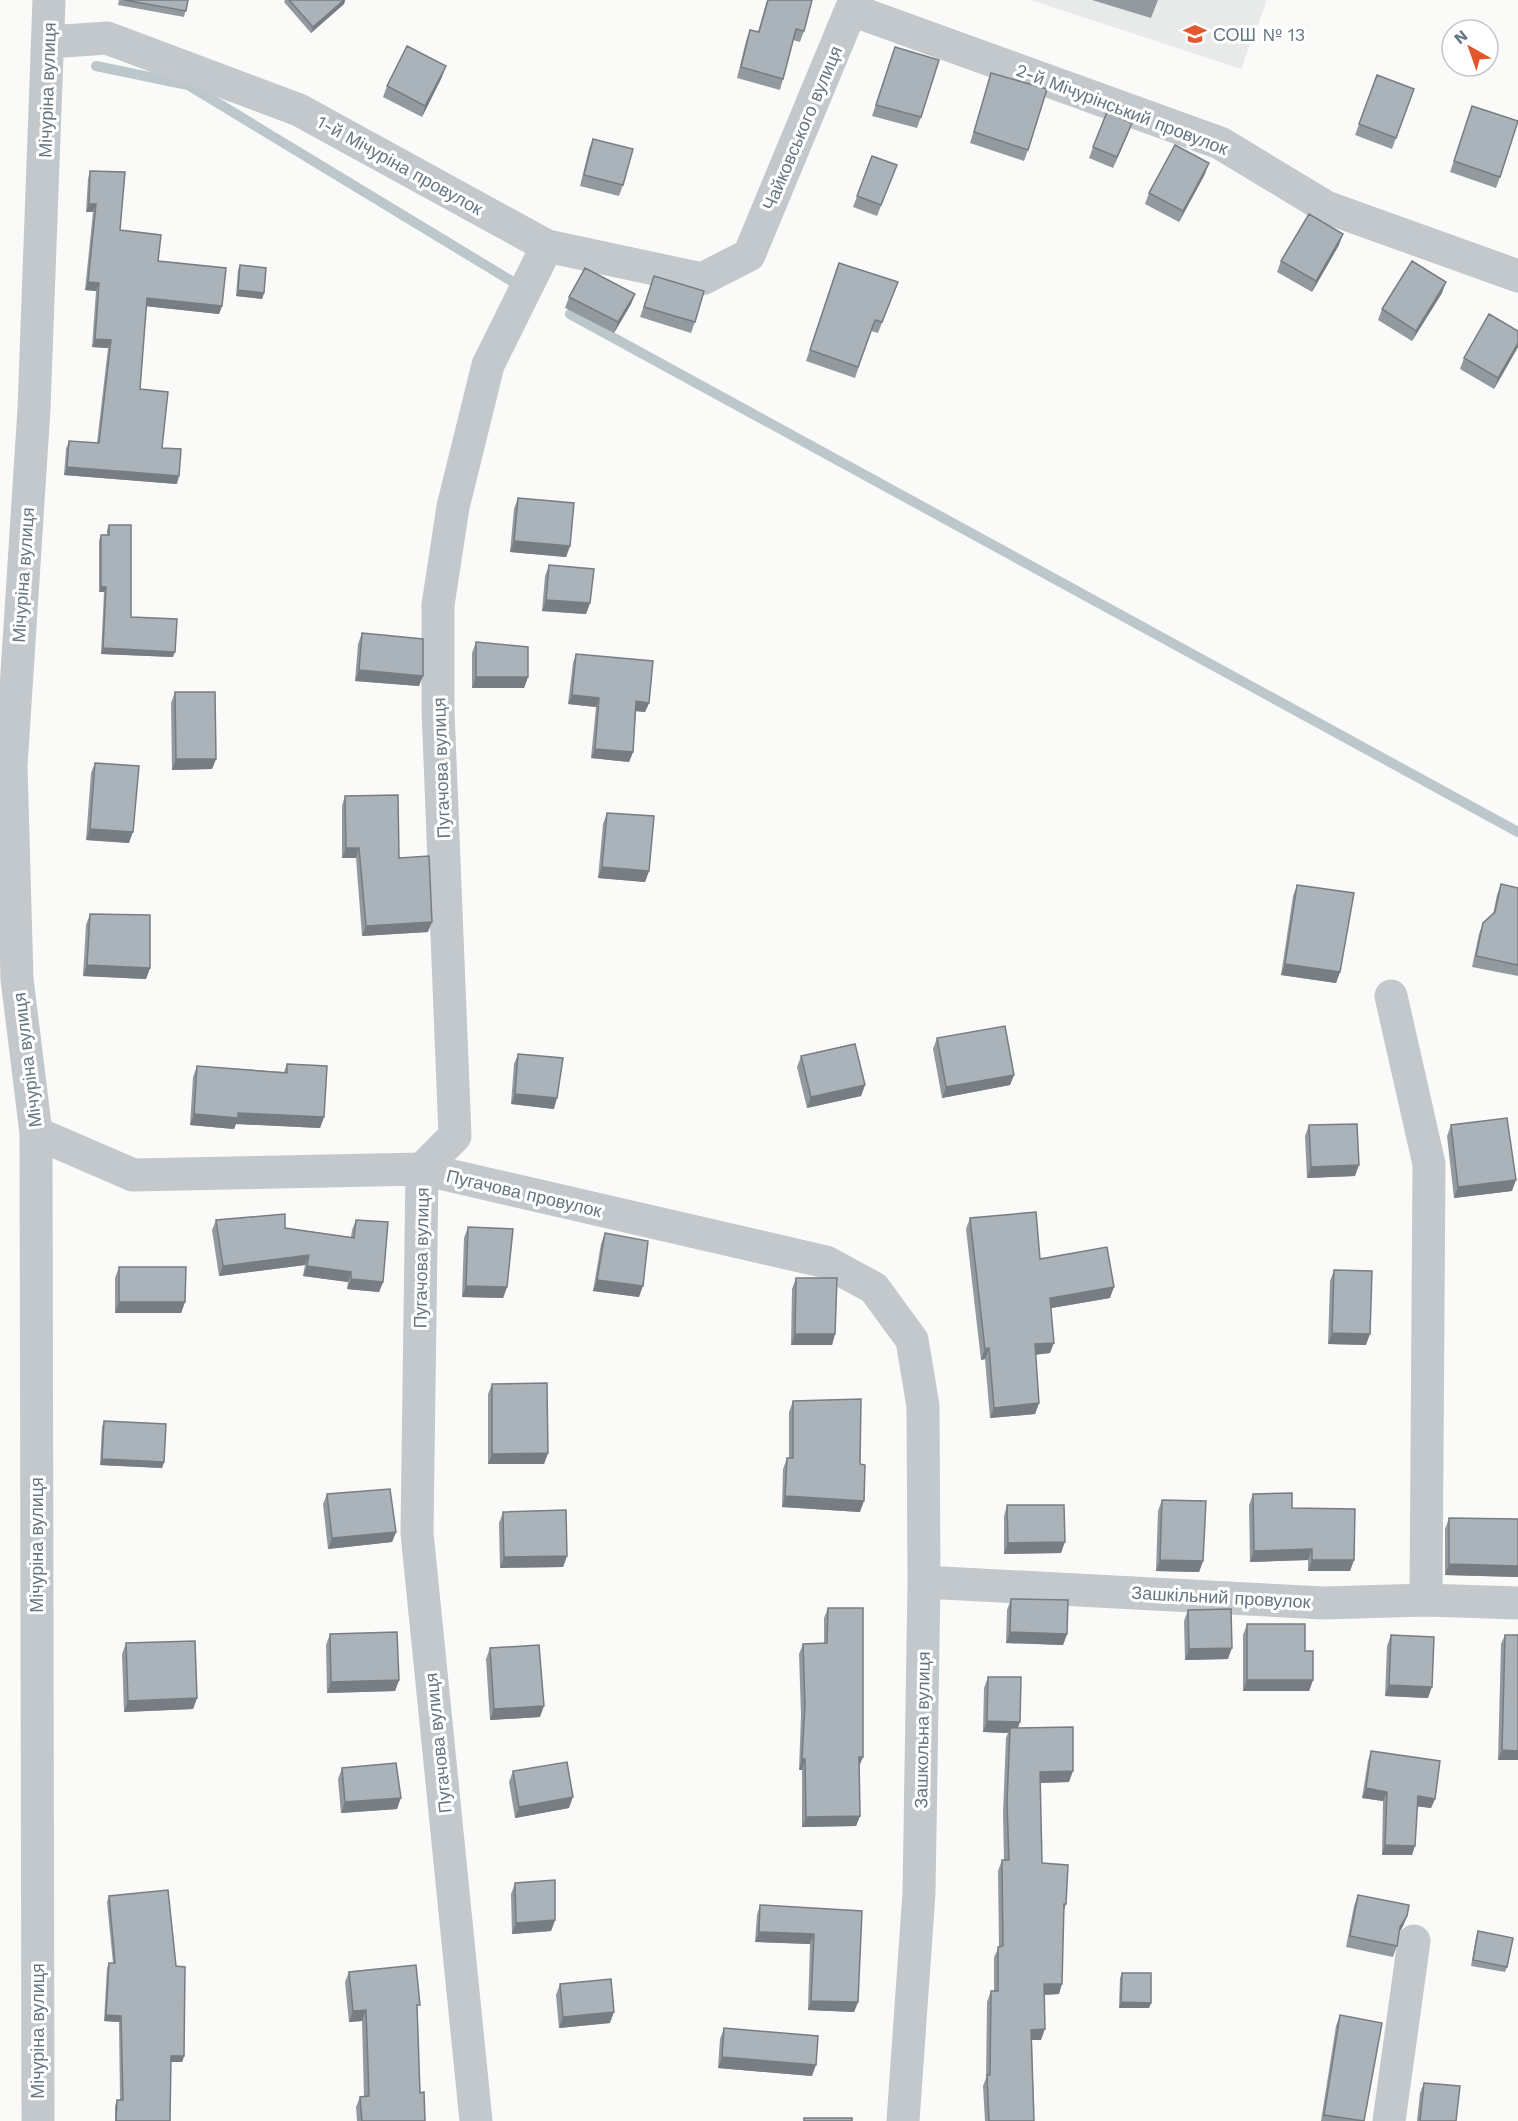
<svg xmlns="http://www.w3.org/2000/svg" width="1518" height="2121" viewBox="0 0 1518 2121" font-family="'Work Sans',sans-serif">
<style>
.built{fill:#e8e9e9}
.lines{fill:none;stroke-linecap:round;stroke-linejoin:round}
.stream{stroke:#bbc7cb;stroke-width:10}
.minor{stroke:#c3c8cc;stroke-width:33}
.wall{fill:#929a9f}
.shaded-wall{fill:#777d82}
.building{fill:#aab3b9;stroke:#777d82;stroke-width:1.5}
.labels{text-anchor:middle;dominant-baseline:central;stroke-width:6;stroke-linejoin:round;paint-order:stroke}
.poi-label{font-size:18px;fill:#657683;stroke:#fff;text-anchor:start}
.street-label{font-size:18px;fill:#657683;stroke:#fff}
</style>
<rect width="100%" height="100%" fill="#fafaf8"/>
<path class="built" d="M1031,0H1267L1241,69Z"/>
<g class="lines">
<path class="stream" d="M96,66L188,85L523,288
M570,314L1518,832"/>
<path class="minor" d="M852,10L1220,143L1326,207L1518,276
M49,42L107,38L299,110L547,246L702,279L749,255L855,0
M1391,996L1429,1164L1426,1600
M36,1133L133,1175L422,1169L826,1262L874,1288L912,1340L923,1406L924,1582L919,1893L903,2121
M924,1582L1324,1603L1426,1600L1518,1603
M38,2121L36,1133L17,979L11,766L34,409L49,0
M476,2121L417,1533L422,1169L455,1136L438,710V605L453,507L488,365L547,246
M1389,2121L1414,1941"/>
</g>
<path class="wall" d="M119,0H188L184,17L118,5Z
M285,0H345L344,4L311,33L284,2Z
M767,0H812L804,31L800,42L793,40L783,79L780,90L737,78L746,41L750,30L758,32Z
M1092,0H1158L1151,18Z
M891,58L921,117L917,128L872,116Z
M991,73L1028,150L1024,161L970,143Z
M1377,75L1414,89L1392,149L1355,135Z
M442,77L422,117L383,97L387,86Z
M1472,106L1500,177L1496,188L1450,172Z
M1132,123L1113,168L1089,158L1093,147Z
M593,139L623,185L619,196L580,186L589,149Z
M872,156L897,165L877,216L853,207Z
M90,171L120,230L158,261L222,306L219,314L146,306L140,389L162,448L177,484L64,475L66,449L69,441L97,443L108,348L92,347L96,291L85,290L93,212H86L88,179Z
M1205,174L1179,222L1145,204L1149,193Z
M1339,245L1312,292L1277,272L1281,261Z
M839,263L898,282L878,333L871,331L855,378L806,361Z
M240,265L264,293L262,299L236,296L238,270Z
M654,276L695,322L691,333L640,317Z
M1442,293L1412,341L1378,320L1382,309Z
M635,294L631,304L614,333L565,308L569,297Z
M1518,331V347L1494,389L1460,369L1464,358Z
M518,498L570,546L566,557L510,552L514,509Z
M109,525L131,617L173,657L101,654L104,592H99V541L101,535H107V530Z
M549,565L590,603L586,614L542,611L545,576Z
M362,633L419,686L355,681L358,644Z
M476,642L528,677L524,688H472V653Z
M576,654L649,703L645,712L636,711L633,752L629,762L591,758L596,707L568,704L573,663Z
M175,692L216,759L212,769L172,770L171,703Z
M95,763L129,843L86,840L91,773Z
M345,796L428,932L362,936L356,858H342V806Z
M607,813L649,871L645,882L598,878L603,824Z
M1501,884L1518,888V976L1472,967L1479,934L1483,923L1493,914L1497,895Z
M1297,885L1340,972L1336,983L1281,975L1293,896Z
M90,914L150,968L146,979L83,976L86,925Z
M937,1038L1014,1075L1010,1085L942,1098L933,1049Z
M518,1054L554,1109L511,1104L514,1064Z
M801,1056L865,1085L861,1096L807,1108L797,1067Z
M287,1064L324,1117L320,1128L236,1124L234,1129L190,1125L193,1077L197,1066L284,1072Z
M1309,1125L1355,1176L1307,1178L1305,1136Z
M1451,1125L1512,1191L1454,1198L1447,1136Z
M970,1218L1040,1259L1110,1298L1051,1308L1050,1353L1035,1355L1039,1403L1035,1414L990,1418L985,1359L981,1360L966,1229Z
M216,1220L285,1228L351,1237L352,1230L356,1220L383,1282L379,1292L347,1289L348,1282L303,1276L305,1265L219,1276L212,1230Z
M468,1227L507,1287L503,1298L462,1297L464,1238Z
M605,1233L639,1297L593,1291L601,1244Z
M119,1267L185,1302L181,1313H115V1278Z
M1334,1270L1366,1345L1328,1344L1330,1281Z
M796,1278L835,1334L832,1345H791L792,1289Z
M492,1384L548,1453L544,1464H488V1394Z
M793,1401L860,1464V1512L782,1507L783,1469L787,1458H789V1412Z
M104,1421L164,1462L162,1468L100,1465L102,1427Z
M327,1494L396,1532L392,1542L328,1549L323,1504Z
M1253,1494L1292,1508L1354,1560L1350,1571H1308V1560L1250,1562L1249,1505Z
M1162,1500L1203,1561L1199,1572L1156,1571L1158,1511Z
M1007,1505L1061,1553L1004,1554V1516Z
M503,1512L567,1556L563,1567L500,1568L499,1523Z
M1449,1518L1518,1519V1577L1445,1575V1529Z
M1011,1599L1067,1634L1063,1645L1006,1643L1007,1610Z
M828,1608L859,1767L860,1816L856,1826L802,1827V1770H799L801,1715L799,1654L803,1644L824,1643V1618Z
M1188,1610L1228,1659L1185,1660L1184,1621Z
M1247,1624L1305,1651L1313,1680L1309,1691H1243V1635Z
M330,1634L399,1680L395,1691L327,1693L326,1645Z
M1391,1635L1428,1698L1385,1696L1387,1646Z
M1505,1635L1518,1760H1498L1501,1644Z
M126,1643L197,1698L193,1709L124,1712L122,1654Z
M490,1648L540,1717L490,1720L486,1659Z
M988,1677L1018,1728L1069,1782L1040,1783L1042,1863L1066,1904L1064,1911L1059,1994L1045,1995L1041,2040H1032L1034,2121H985L983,2086L986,2078L987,2002L991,1991H994V1957L999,1947L998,1871L1002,1860H1004L1003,1813L1006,1738L1008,1733L983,1732L984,1688Z
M1371,1751L1435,1799L1431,1808L1417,1806L1412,1855H1382L1383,1801L1362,1798L1368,1761Z
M342,1768L397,1809L341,1813L338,1779Z
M513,1771L569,1808L515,1818L509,1782Z
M515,1883L555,1920L551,1931L512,1934L511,1894Z
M1358,1895L1407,1916L1403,1926L1399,1933L1397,1946L1393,1957L1346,1947L1354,1906Z
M109,1896L184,2056L182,2062H171L170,2121H115V2106L117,2100H120L119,2022L104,2021L107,1968L109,1963H113L107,1902Z
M760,1905L862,1911L858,2002L854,2012L808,2010L810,1944L755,1942L757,1915Z
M1478,1931L1507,1967L1505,1972L1471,1966L1476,1937Z
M349,1972L417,2012L420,2093L425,2121H357L356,2107L360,2097L364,2096L362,2021L349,2022L345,1982Z
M1122,1973L1151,2003L1149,2008H1119L1120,1978Z
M560,1984L610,2023L559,2028L556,1995Z
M1340,2015L1364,2121H1321L1336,2026Z
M724,2028L812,2076L718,2068L720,2039Z
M1424,2083L1456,2121H1417L1420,2093Z"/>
<path class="shaded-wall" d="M344,0H345L344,4L311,33L313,27Z
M446,66L442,77L422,117L425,106Z
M1132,123L1128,134L1113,168L1117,157Z
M1209,163L1205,174L1179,222L1183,211Z
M89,204H96L93,212H86Z
M1343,234L1339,245L1312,292L1316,281Z
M88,282L99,283L96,291L85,290Z
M1446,282L1442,293L1412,341L1416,331Z
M238,290L264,293L262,299L236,296Z
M635,294L631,304L614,333L618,322Z
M147,298L222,306L219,314L144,306Z
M95,339L111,340L108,348L92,347Z
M1518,343V347L1494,389L1498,378Z
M67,467L179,476L177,484L64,475Z
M514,541L570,546L566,557L510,552Z
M101,587H106L104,592H99Z
M546,600L590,603L586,614L542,611Z
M103,648L175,652L173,657L101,654Z
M359,670L423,676L419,686L355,681Z
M476,677H528L524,688H472Z
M572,695L599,698L596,707L568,704Z
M636,701L649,703L645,712L633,711Z
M595,749L633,752L629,762L591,758Z
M176,759H216L212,769L172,770Z
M90,829L133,832L129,843L86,840Z
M346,848H359L356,858H342Z
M602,867L649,871L645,882L598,878Z
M432,922L428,932L362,936L366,926Z
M1285,964L1340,972L1336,983L1281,975Z
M87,965L150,968L146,979L83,976Z
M1014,1075L1010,1085L942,1098L946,1087Z
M865,1085L861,1096L807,1108L811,1097Z
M515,1094L557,1098L554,1109L511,1104Z
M238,1113L324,1117L320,1128L236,1124L234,1129L190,1125L194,1114Z
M1359,1165L1355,1176L1307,1178L1311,1167Z
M1516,1180L1512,1191L1454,1198L1458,1187Z
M309,1255L305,1265L219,1276L223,1266Z
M307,1266L351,1272L348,1282L303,1276Z
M351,1279L383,1282L379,1292L347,1289Z
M597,1280L643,1286L639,1297L593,1291Z
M466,1286L507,1287L503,1298L462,1297Z
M1114,1287L1110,1298L1046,1309L1050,1298Z
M119,1302H185L181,1313H115Z
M1332,1333L1370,1334L1366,1345L1328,1344Z
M795,1334H835L832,1345H791Z
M1054,1343L1050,1353L1031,1355L1035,1344Z
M989,1348L985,1359L981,1360L985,1349Z
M1039,1403L1035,1414L990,1418L994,1408Z
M548,1453L544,1464H488L492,1454Z
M102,1459L164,1462L162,1468L100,1465Z
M785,1496L864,1501L860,1512L782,1507Z
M396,1532L392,1542L328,1549L332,1538Z
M1065,1542L1061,1553L1004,1554L1008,1543Z
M1312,1549L1308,1560L1250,1562L1254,1551Z
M567,1556L563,1567L500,1568L504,1557Z
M1160,1560L1203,1561L1199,1572L1156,1571Z
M1312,1560H1354L1350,1571H1308Z
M1449,1564L1518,1566V1577L1445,1575Z
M1010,1632L1067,1634L1063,1645L1006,1643Z
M1232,1648L1228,1659L1185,1660L1189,1649Z
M399,1680L395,1691L327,1693L331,1682Z
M1247,1680H1313L1309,1691H1243Z
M1389,1685L1432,1687L1428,1698L1385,1696Z
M197,1698L193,1709L124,1712L128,1701Z
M544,1706L540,1717L490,1720L494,1709Z
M987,1721L1020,1722L1016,1733L1010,1728L1008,1733L983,1732Z
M1502,1750L1518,1751V1760H1498Z
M859,1757H863L859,1767Z
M802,1759H805L802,1770H799Z
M1073,1771L1069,1782L1036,1783L1040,1772Z
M1366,1788L1387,1792L1383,1801L1362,1798Z
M1418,1796L1435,1799L1431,1808L1414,1806Z
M573,1797L569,1808L515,1818L519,1807Z
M401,1798L397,1809L341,1813L345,1802Z
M860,1816L856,1826L802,1827L806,1817Z
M1385,1845L1415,1846L1412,1855H1382Z
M1407,1916L1403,1926L1396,1938L1400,1927Z
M555,1920L551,1931L512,1934L516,1923Z
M759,1932L814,1934L810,1944L755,1942Z
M1044,1984H1062L1059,1994L1040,1995Z
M811,2001L858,2002L854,2012L808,2010Z
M1121,2002L1151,2003L1149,2008H1119Z
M366,2010L362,2021L349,2022L353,2011Z
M614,2012L610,2023L559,2028L563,2017Z
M106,2015L121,2016L119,2022L104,2021Z
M1045,2029L1041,2040H1028L1031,2030Z
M171,2056H184L182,2062H169Z
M722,2057L816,2065L812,2076L718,2068Z"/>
<path class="building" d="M124,0H188L186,11Z
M289,0H344L313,27Z
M768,0H812L804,31L796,29L783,79L741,67L750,30L759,32Z
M407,46L446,66L425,106L387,86Z
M895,47L939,60L921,117L876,105Z
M991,73L1047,89L1028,150L974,132Z
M1377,75L1414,89L1396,138L1359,124Z
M1472,106L1518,121L1500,177L1454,161Z
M1107,112L1132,123L1117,157L1093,147Z
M593,139L633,149L623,185L584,175Z
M1175,145L1209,163L1183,211L1149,193Z
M872,156L897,165L881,205L857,196Z
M90,171L125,172L120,230L161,235L158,261L226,268L222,306L147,298L140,389L168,392L162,448L181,449L179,476L67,467L69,441L99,443L111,340L95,339L99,283L88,282L96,204H89Z
M1309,214L1343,234L1316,281L1281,261Z
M1412,261L1446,282L1416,331L1382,309Z
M839,263L898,282L882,322L875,320L858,367L810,350Z
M240,265L266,268L264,293L238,290Z
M585,268L635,294L618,322L569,297Z
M654,276L704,291L695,322L644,307Z
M1489,314L1518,331V343L1498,378L1464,358Z
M518,498L574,503L570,546L514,541Z
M109,525H131V617L177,619L175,652L103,648L106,587H101V535H109Z
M549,565L594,569L590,603L546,600Z
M362,633L423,639V676L359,670Z
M476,642L528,647V677H476Z
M576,654L653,661L649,703L636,701L633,752L595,749L599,698L572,695Z
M175,692H215L216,759H176Z
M95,763L139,766L133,832L90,829Z
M398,795L399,858L429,856L432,922L366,926L359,848H346L345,796Z
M607,813L654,816L649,871L602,867Z
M1501,884L1518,888V965L1476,956L1483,923L1495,912Z
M1297,885L1354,893L1340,972L1285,964Z
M90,914L150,915V968L87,965Z
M1005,1026L1014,1075L946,1087L937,1038Z
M855,1044L865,1085L811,1097L801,1056Z
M518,1054L563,1058L557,1098L515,1094Z
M287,1064L327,1066L324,1117L238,1113V1118L194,1114L197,1066L287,1073Z
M1507,1118L1516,1180L1458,1187L1451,1125Z
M1357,1124L1359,1165L1311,1167L1309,1125Z
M1036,1212L1040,1259L1107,1247L1114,1287L1050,1298L1054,1343L1035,1344L1039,1403L994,1408L989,1348L985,1349L970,1218Z
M285,1214V1228L354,1238L356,1220L388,1222L383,1282L351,1279V1272L307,1266L309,1255L223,1266L216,1220Z
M468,1227L513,1229L507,1287L466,1286Z
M605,1233L648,1241L643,1286L597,1280Z
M119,1267H186L185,1302H119Z
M1334,1270L1372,1271L1370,1334L1332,1333Z
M796,1278H837L835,1334H795Z
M547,1383L548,1453L492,1454V1384Z
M861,1399L860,1464L865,1465L864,1501L785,1496L787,1458H793V1401Z
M104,1421L166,1424L164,1462L102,1459Z
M390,1489L396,1532L332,1538L327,1494Z
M1292,1493V1508L1355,1509L1354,1560H1312V1549L1254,1551L1253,1494Z
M1162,1500L1206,1501L1203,1561L1160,1560Z
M1007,1505H1064L1065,1542L1008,1543Z
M566,1510L567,1556L504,1557L503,1512Z
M1449,1518L1518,1519V1566L1449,1564Z
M1011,1599L1068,1600L1067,1634L1010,1632Z
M828,1608H863V1757H859L860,1816L806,1817L805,1759H802L805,1705L803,1644L827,1643Z
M1231,1609L1232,1648L1189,1649L1188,1610Z
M1247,1624H1305V1651H1313V1680H1247Z
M397,1632L399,1680L331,1682L330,1634Z
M1391,1635L1434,1637L1432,1687L1389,1685Z
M1505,1635H1518V1751L1502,1750Z
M195,1641L197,1698L128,1701L126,1643Z
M539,1645L544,1706L494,1709L490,1648Z
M988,1677H1021L1020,1722L987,1721Z
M1073,1727V1771L1040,1772L1042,1863L1068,1865L1066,1904H1064L1062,1984H1044L1045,2029L1031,2030L1034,2121H989L987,2075H990L991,1991H998V1947L1003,1946L1002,1860H1009L1007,1803L1010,1728Z
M1371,1751L1440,1761L1435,1799L1418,1796L1415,1846L1385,1845L1387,1792L1366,1788Z
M567,1762L573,1797L519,1807L513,1771Z
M396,1763L401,1798L345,1802L342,1768Z
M555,1880V1920L516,1923L515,1883Z
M168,1890L176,1966L185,1967L184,2056H171L170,2121H116L117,2100H123L121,2016L106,2015L109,1963H115L109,1896Z
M1358,1895L1409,1905L1407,1916L1400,1927L1397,1946L1350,1936Z
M760,1905L862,1911L858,2002L811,2001L814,1934L759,1932Z
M1478,1931L1513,1938L1507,1967L1473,1960Z
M416,1965L420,2005H417L420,2093L424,2092L425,2121H362L360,2097L369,2096L366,2010L353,2011L349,1972Z
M1122,1973H1151V2003L1121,2002Z
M611,1979L614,2012L563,2017L560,1984Z
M1340,2015L1382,2023L1364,2121L1324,2115Z
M724,2028L818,2036L816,2065L722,2057Z
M1424,2083L1460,2086L1456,2121H1420Z
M804,2118H852V2121H804Z"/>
<defs>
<g id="school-bare" transform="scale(1.8)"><path d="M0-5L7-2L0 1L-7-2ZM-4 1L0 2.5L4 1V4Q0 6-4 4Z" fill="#e4572e" stroke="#fff" stroke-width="2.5" paint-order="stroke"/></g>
</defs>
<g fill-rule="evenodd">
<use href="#school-bare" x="1195" y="34"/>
</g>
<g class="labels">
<g class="poi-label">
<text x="1213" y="34">СОШ № 13</text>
</g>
<g class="street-label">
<text transform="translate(47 90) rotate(-88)">Мічуріна вулиця</text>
<text transform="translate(1122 109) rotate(21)">2-й Мічурінський провулок</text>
<text transform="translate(802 128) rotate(-67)">Чайковського вулиця</text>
<text transform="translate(400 165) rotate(29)">1-й Мічуріна провулок</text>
<text transform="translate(23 575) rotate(-86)">Мічуріна вулиця</text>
<text transform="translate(441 768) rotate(-92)">Пугачова вулиця</text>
<text transform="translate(27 1060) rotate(-97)">Мічуріна вулиця</text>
<text transform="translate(524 1193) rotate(13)">Пугачова провулок</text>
<text transform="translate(421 1258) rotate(-89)">Пугачова вулиця</text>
<text transform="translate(36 1545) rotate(-90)">Мічуріна вулиця</text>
<text transform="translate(1221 1597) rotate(3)">Зашкільний провулок</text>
<text transform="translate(922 1730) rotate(-89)">Зашкольна вулиця</text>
<text transform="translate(438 1743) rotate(-96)">Пугачова вулиця</text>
<text transform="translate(37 2031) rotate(-90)">Мічуріна вулиця</text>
</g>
</g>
<g transform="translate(1470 48) rotate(320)"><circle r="28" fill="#ffffff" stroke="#c1c8cd" stroke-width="1.5"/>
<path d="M0-4.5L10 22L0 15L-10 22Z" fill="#e4572e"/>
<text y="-9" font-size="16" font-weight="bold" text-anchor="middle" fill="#657683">N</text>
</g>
</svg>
